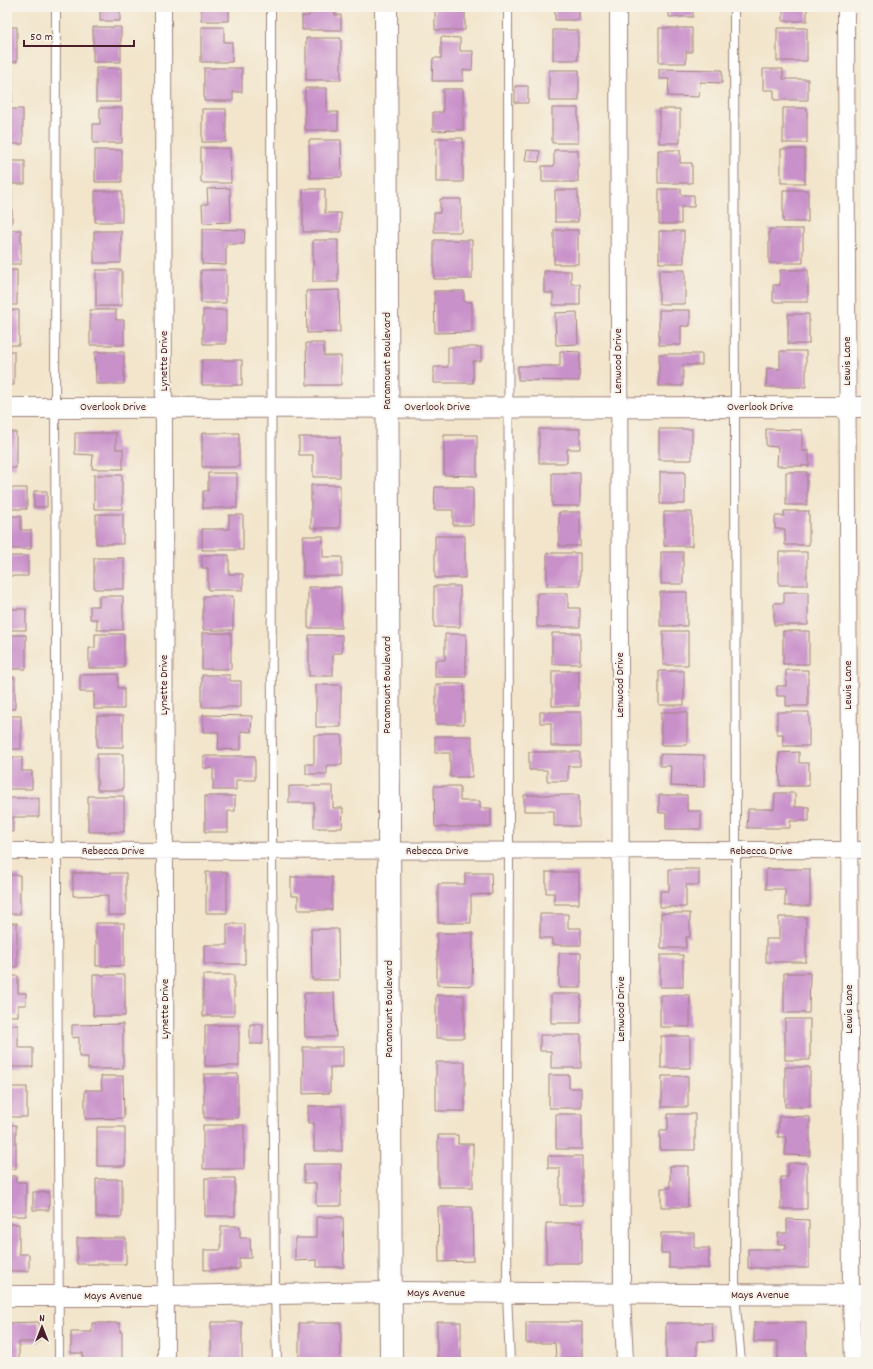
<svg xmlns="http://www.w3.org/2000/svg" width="873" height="1369" viewBox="0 0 873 1369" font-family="Dekko,sans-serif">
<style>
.building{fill:#c991ca}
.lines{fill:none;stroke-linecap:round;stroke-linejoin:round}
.service-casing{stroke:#9e827b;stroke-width:10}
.minor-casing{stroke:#9e827b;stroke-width:18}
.tertiary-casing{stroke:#9e827b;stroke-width:22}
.secondary-casing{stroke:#9e827b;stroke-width:24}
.service{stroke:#fff;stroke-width:8}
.minor{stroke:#fff;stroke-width:16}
.tertiary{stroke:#fff;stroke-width:20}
.secondary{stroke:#fff;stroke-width:22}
.labels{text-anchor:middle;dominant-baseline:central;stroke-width:4;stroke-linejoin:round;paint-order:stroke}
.street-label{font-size:12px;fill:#4a1f2b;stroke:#f7f3e8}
</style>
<rect width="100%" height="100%" fill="#f7f3e8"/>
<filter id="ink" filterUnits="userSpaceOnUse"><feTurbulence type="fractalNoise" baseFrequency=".025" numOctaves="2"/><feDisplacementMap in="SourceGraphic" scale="8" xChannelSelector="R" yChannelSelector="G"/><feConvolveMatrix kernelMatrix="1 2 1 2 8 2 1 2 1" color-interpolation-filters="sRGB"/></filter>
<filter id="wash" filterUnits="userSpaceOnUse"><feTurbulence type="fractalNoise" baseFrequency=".012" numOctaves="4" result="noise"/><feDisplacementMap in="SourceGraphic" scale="16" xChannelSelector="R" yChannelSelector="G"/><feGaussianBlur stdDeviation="0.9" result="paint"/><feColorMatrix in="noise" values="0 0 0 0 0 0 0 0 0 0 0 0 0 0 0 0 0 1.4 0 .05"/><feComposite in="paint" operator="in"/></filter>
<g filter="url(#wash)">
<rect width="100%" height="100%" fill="#f2e5cb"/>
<g id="blocks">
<path class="building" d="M100,7H120V21H100Z
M201,7H229V21H201Z
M309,7H335V15H341V30H302V16H309Z
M435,7H465V30H435Z
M555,7H579V20H555Z
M669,7H693V17H669Z
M783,7H807V21H783Z
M7,27H17V62H7Z
M93,27H121V62H93Z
M201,27H224V42H232V62H201Z
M659,28H692V52H686V63H659Z
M777,28H807V61H777Z
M553,30H578V60H553Z
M441,37L460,38V51H473L472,70H463V81H432L433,58H441Z
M306,38H341V80H306Z
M96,68H121V102H96Z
M204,68H242V92H233V101H204Z
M7,69H12V102H7Z
M659,69L722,70V83L700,82L699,97L668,96L669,79H659Z
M763,69H783V79H808V100H774V90H763Z
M549,70H579V101H549Z
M515,86H528V103H515Z
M305,88H327V112H338V130H305Z
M443,89H463V130L433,131V112H443Z
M100,108H122V143H93V124H100Z
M552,108H578V143H552Z
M783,108H807V143H783Z
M7,109H23V144H7Z
M202,109H226V142H202Z
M659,109H680V143H659Z
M436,138H463V182H436Z
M309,140H341L342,177L310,178Z
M201,148H230L231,183H201Z
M781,149H805V183H781Z
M95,150H122V182H95Z
M527,150L540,151L539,162L525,161Z
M554,150H578V182H542V166H554Z
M658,150H680V163H692V183H658Z
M7,161H25V184H7Z
M230,188L231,222L203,223L202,204H208L207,189Z
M7,189H12V224H7Z
M303,189H325V213H341V232H303Z
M659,189H681V195H694V207H681V224H659Z
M555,190H578V222H555Z
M783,190H808V222H783Z
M95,191H122V222H95Z
M440,199H461V232H434V213H440Z
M202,229L245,230L244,244H226V265L202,264Z
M769,229H803V263H769Z
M7,230H21V264H7Z
M554,230H578V264H554Z
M94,231H121V263H94Z
M659,231H684V263H659Z
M313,240H338V282H313Z
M434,240H472V279H434Z
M7,270H17V305H7Z
M96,270H122V306H96Z
M201,270H226V303H201Z
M659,270H685V304H659Z
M780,270H808V302H773V285H780Z
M544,271H571V284H580V305H553V293H544Z
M339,290L340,332L307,333L306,291Z
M434,291H464V302H472V332L435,333Z
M7,310H19V345H7Z
M90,310H116V320H124V345H90Z
M203,310H226V344H203Z
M659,310H690V326H681V345H659Z
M577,312L578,344L556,345L555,313Z
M788,314H809V344H788Z
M306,343H324V356H341V385H307Z
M448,347H481V361H473V383H434V367H448Z
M7,351H14V385H7Z
M560,351L580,352L579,381L518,380V366H560Z
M780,351H806V387H766L767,368L780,369Z
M95,352H124V384H96Z
M659,354H702V365H683V386H659Z
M202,360H242V385H202Z
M539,429H580V449H567V463H539Z
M659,429H692V460H659Z
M766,429L802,430V451H809V466H777L778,447L766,446Z
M7,432H16V468H7Z
M75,433H116V449H123V469H92L93,455L75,454Z
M202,433H239V467H202Z
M444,435H477V476L444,475Z
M299,437H340V477H313V455H299Z
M660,472H685V504H660Z
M786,472H807V505H786Z
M208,473H237V508H203V491H208Z
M552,473H580V506H552Z
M94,475H122V509H94Z
M311,485H340V528H311Z
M435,487H473V525H453V510H434Z
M7,488H27V509H7Z
M34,491H47V507H34Z
M784,511H809V545H785V529H775V516H784Z
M559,512H580V546H559Z
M664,512H692V546H664Z
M96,514H123V544H96Z
M229,515H243V550H202V529H229Z
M7,516H21V530H31V549H7Z
M303,536H323V557H342V576H303Z
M435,536H465V578H435Z
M661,552H683V584H661Z
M779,552H807V585H779Z
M547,553H580V586H547Z
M202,555H229V574H243V590H208V568H202Z
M7,556H28V576H8V590H7Z
M94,558H124V589H94Z
M434,586H460V627H434Z
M308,587H341V628H308Z
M660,592H687V626H660Z
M784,592H808V625H774V603H784Z
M537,593H568V608H580V627H537Z
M99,596H123V630H97V619H90V606H99Z
M203,596H233V630H203Z
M7,609H26V630H7Z
M663,631H688V665H663Z
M783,631H809V664H783Z
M202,633H231V669H202Z
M552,633H580V664H552Z
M95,634H124V668H89V648H95Z
M445,634H466V677H435V660H445Z
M7,635H26V669H7Z
M309,635H342V653H333V676H309Z
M786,670H808V706H786V696H777V686H786Z
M552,671H579V706H552Z
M659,671H684V705H659Z
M118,674V688H124V709H94V692H80V675Z
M202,675H230V681H241V707H202Z
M7,677H15V709H7Z
M436,684H464V724H436Z
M316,685H341V727H316Z
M540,712H581V746H551V723H540Z
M661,712H687V745H661Z
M777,712H809V746H783V734H777Z
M203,715L252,716L251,732L241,731V750L218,749L219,732H203Z
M7,716H21V749H7Z
M97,716H123V747H97Z
M314,735H342V765H327V774H306V764H314Z
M435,736H472V777H450V753H435Z
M529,752H580V766H568V781H547V770H529Z
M799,752V763H809V786H780L779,753Z
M97,754H123V790H97Z
M660,754L704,755V787L670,786L671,766H660Z
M203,756H255V780H236V790H213V768H203Z
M7,757H22V771H32V789H7Z
M289,786H333V808H343L342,828H314V803H289Z
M434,786H460V801H480V808H491V827H435Z
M775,793H795V807H809V821H790V828H747L748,809H774Z
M524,795H579V826H554V811H524Z
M659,795H687V811H701V829H666V813H659Z
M88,796H124V832H88Z
M205,796H235V811H228V832H205Z
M7,798H39V817H13V832H7Z
M669,869H699V885H686V907H660V891H669Z
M766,869H810V906H785V889H766Z
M206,872H227V913H206Z
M546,872H579V904H554V893H546Z
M73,873H126V915H108V895L73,896Z
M465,873H491L492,894L471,895V923H438V884H465Z
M7,875H20V914H7Z
M291,877H332V910H298V896H291Z
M661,913H690V937H686V948H661Z
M540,914H568V928H581V945H552V938H540Z
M779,917H806V962H766V939H779Z
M7,923H17V967H7Z
M96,923H124V966H96Z
M227,924H245V964H204V945H227Z
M311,929H338L339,980H312Z
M437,933H473L472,986L437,985Z
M559,953H581V988H559Z
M660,955H683V987H660Z
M784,973H810L809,1013H784Z
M93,975H125V1016H93Z
M203,975H234V1016H203Z
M7,976H18V993H26V1005H18V1016H7Z
M304,993H334L336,1037H305Z
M551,994H581V1023H551Z
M436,995H464V1038H436Z
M660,995H690V1027H660Z
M785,1019H810V1060H785Z
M123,1024V1069H88V1057H79V1037L72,1038V1025Z
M250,1024H263V1044H250Z
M7,1025H18V1048H33V1067H7Z
M205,1025H239V1066H205Z
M540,1035H581V1068H551V1051H540Z
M661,1036H690V1068H661Z
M303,1047H343V1067H330V1093L303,1094Z
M436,1062H465V1111H436Z
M785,1067H810V1107H785Z
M204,1074H238V1118H204Z
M7,1075H10V1087H27V1117H7Z
M549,1075H569V1088H581V1108H549Z
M101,1076H123L124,1118L85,1119V1090H102Z
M662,1076H688V1107H662Z
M308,1106H342V1151H314V1123H308Z
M556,1114H582V1149H556Z
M668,1114H695V1150H660V1130H668Z
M779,1116L810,1117V1156L785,1155L786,1137H778Z
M7,1125H16V1169H7Z
M203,1125H244V1169H203Z
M97,1127H125V1166H97Z
M438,1135H458V1144H473V1187H438Z
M548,1156H582V1205H560V1168H548Z
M788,1163H807V1209H781V1177H788Z
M304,1164H341V1206H316V1183H304Z
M670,1166H688V1207H661V1188H670Z
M7,1176H16V1182H26V1216H7Z
M205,1178H235V1216H205Z
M96,1179H122V1217H96Z
M33,1192H49V1210H33Z
M438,1207H472L473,1261L439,1262Z
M316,1217H343L344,1267H317V1260L295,1261V1238H316Z
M787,1219L809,1220V1268H748V1249H786V1244H778V1233H787Z
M546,1223H582V1263H546Z
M7,1224H19V1254H29V1271H7Z
M221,1226H240V1238H250L251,1258H239V1269L204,1270V1250H221Z
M661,1233H694V1248H709V1268H669V1253H661Z
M77,1238H126V1264H77Z
M39,1322V1342H19V1362H7V1323Z
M211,1322H242V1362H211Z
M437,1322H461V1362H437Z
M526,1322H582V1358H556L555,1343H526Z
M754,1322H806V1362H778V1342H754Z
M92,1323H120V1332H122V1362H83V1353H71V1332H92Z
M299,1323H341V1362H299Z
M666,1323H712L713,1341H697V1362H666Z"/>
</g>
</g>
<g filter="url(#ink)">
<use href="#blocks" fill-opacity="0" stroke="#9e827b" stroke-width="1"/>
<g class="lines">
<g class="service-casing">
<path id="service" d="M56,7L55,408L59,1362
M271,7L272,851L275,1294L277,1362
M508,7L509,851L507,1293L510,1362
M734,7L736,851L735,1295L741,1362"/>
</g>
<g class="minor-casing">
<path id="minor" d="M163,7L166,1362
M618,7L622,1294L625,1362
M846,7L851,1295L853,1362
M7,851L866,850"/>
</g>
<g class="tertiary-casing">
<path id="tertiary" d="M7,408L866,407
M7,1296H167L390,1292L866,1295"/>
</g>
<g class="secondary-casing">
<path id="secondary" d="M386,7L391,1362"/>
</g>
<use href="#service" class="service"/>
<use href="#minor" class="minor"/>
<use href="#tertiary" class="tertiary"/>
<use href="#secondary" class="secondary"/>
</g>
</g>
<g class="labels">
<g class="street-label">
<text transform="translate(164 361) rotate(-90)">Lynette Drive</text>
<text transform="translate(387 361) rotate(-90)">Paramount Boulevard</text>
<text transform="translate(618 361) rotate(-90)">Lenwood Drive</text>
<text transform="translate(847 361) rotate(-90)">Lewis Lane</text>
<text x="113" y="407">Overlook Drive</text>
<text x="437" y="407">Overlook Drive</text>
<text x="760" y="407">Overlook Drive</text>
<text transform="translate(164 685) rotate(-90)">Lynette Drive</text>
<text transform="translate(387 685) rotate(-90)">Paramount Boulevard</text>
<text transform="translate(620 685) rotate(-90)">Lenwood Drive</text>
<text transform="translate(848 685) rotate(-90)">Lewis Lane</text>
<text x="113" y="851">Rebecca Drive</text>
<text x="437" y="851">Rebecca Drive</text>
<text x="761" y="851">Rebecca Drive</text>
<text transform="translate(165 1009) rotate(-90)">Lynette Drive</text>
<text transform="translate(389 1009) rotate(-90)">Paramount Boulevard</text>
<text transform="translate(621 1009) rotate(-90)">Lenwood Drive</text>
<text transform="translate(849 1009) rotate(-90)">Lewis Lane</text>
<text x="436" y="1293">Mays Avenue</text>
<text x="760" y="1295">Mays Avenue</text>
<text x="113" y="1296">Mays Avenue</text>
</g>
</g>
<rect width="873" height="1369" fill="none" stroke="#f7f3e8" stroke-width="24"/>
<g transform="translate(42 1327)" stroke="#f7f3e8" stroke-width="3" paint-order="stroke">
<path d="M0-3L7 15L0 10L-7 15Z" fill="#4a1f2b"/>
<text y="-6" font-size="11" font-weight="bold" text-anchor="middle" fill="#4a1f2b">N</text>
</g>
<path d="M24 40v6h110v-6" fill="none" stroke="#4a1f2b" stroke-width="2"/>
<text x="30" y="40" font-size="12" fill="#4a1f2b" stroke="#f7f3e8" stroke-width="3" paint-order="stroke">50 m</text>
</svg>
